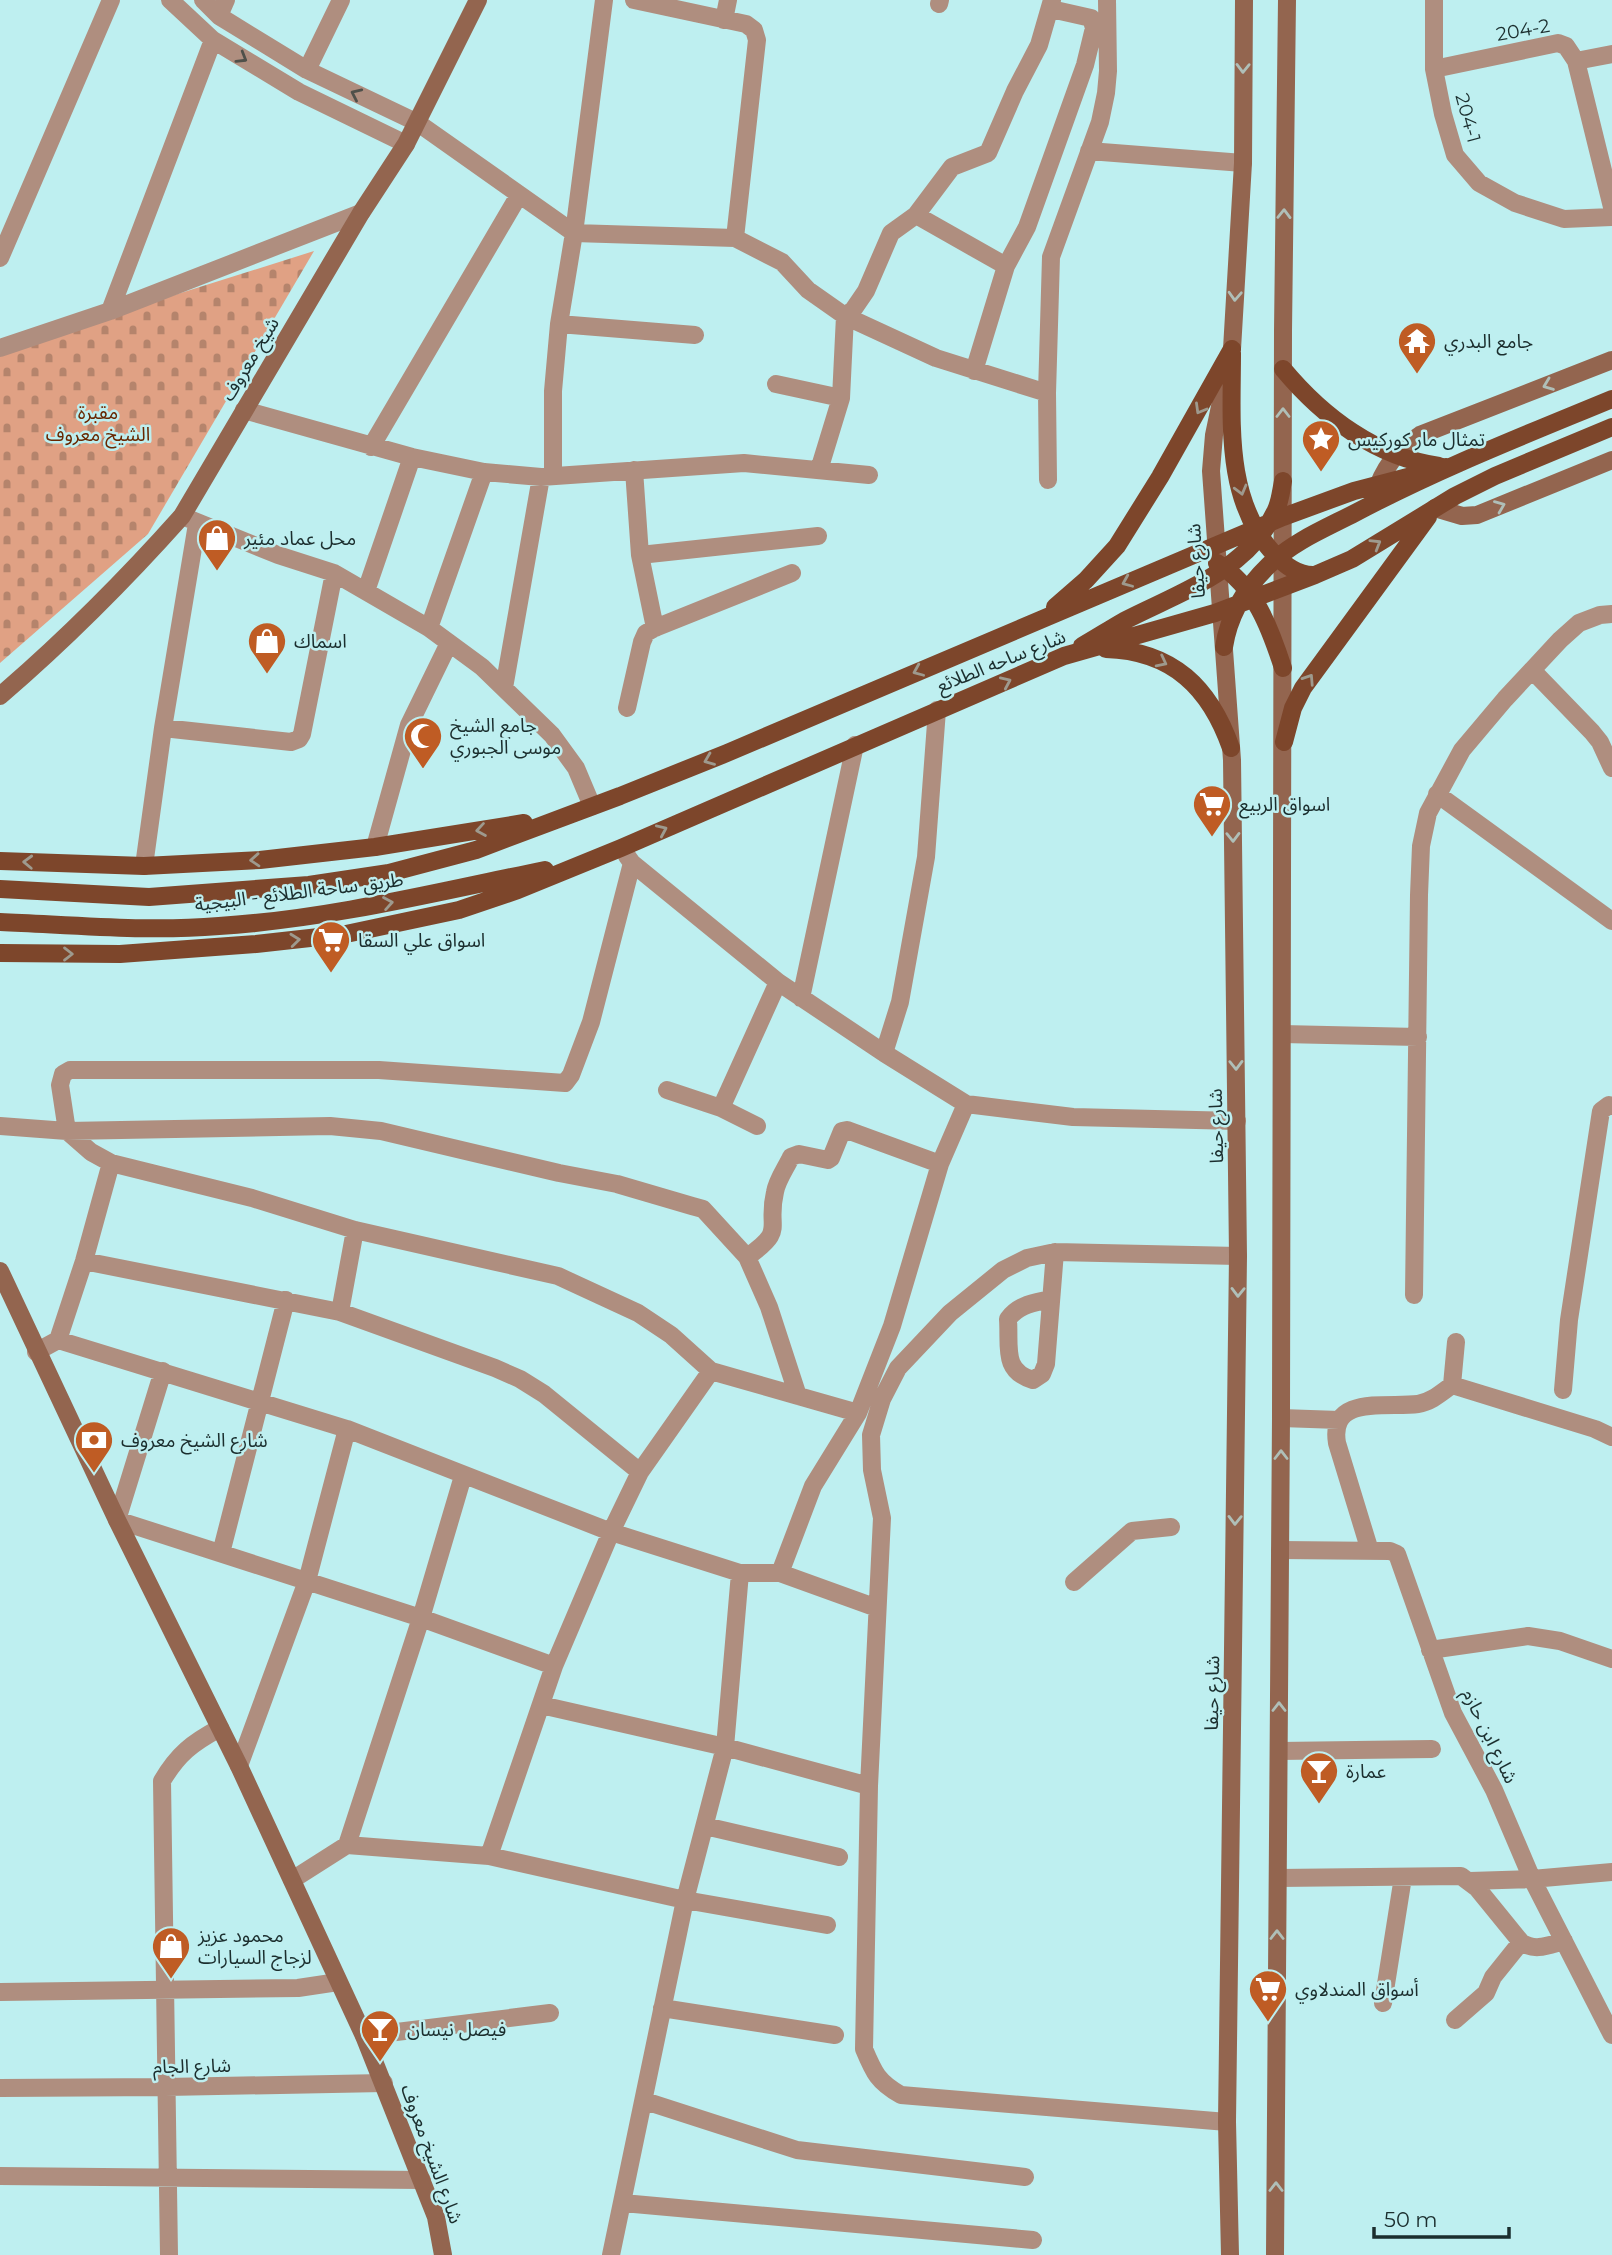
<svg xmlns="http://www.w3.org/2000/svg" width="1612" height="2255" viewBox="0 0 1612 2255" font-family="Montserrat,'Noto Sans Arabic',sans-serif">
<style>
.cemetery{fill:url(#cemetery-stones)}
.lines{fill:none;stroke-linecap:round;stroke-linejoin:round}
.street{stroke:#af8e7f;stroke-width:18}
.secondary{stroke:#93654f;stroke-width:18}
.primary{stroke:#7d462b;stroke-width:18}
.oneway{stroke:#4f504a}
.oneway2{stroke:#afbfb8}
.oneway3{stroke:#9e9a8e}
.labels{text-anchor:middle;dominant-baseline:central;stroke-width:5;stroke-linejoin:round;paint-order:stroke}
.street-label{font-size:19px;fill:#1b2e2e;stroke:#beeff0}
.poi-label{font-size:19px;fill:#1b2e2e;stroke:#beeff0;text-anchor:start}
.park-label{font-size:19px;fill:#682700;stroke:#beeff0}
</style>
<defs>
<pattern id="cemetery-stones" width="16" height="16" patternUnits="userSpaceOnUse" patternTransform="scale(1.75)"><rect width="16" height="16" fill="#e0a184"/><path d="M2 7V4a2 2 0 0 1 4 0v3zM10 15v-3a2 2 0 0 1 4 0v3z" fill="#b5846c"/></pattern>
</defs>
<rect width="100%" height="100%" fill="#beeff0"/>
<path class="cemetery" d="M314,251L148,534L0,663V350Z"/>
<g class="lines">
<path class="street" d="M170,0L213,40L299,92L406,144
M203,0L219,16L307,70L418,123L574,233L735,238L782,262L808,290L845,316L936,358L1047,393L1048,480
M634,0L746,24L754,30L757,40L735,238
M1434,0V69L1443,114L1455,155L1479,183L1515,203L1564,219L1612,217
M939,4L940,0
M219,16L226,0
M724,20L728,0
M1576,61L1612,207
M1434,69L1558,43L1566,46L1576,61L1612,54
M307,70L341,0
M1089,151L1243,163
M916,215L1006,266
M0,258L111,0
M110,311L213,40
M559,324L695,335
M0,348L110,311L361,213
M974,371L1006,266L1027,227L1085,65L1094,28L1091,18L1051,9
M776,384L841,398
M1047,393L1051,257L1100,122L1106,93L1108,71L1107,0
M244,410L412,457L484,472L541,477L744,463L869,475
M371,447L519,195
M634,470L640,555L655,628
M819,470L841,398L845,316L853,310L866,291L891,233L916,215L952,167L988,153L1015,91L1039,45L1052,0
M553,476V391L559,324L574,233L604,0
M182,516L278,555L334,573L429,628L482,667L552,735L576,768L592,806
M640,555L818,536
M366,591L412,457
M429,628L484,472
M1532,670L1592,732L1600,742L1612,768
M504,688L541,477
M627,708L642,642L646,633L655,628L792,573
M163,728L291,742L299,739L302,734L334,573
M1437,794L1612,921
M375,847L409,725L449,643
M627,856L632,863L778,982L884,1053L966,1104L1073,1117L1237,1121
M632,863L591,1022L571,1075L565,1083L379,1070H70L63,1074L60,1085L67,1131L91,1152L111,1163L252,1198L355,1230L558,1276L638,1313L671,1335L711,1371L858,1413
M144,866L163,728L197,524
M801,998L855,745
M1282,1034L1418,1037
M884,1053L900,1002L926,857L937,710
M667,1090L721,1108L757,1126
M721,1108L778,982
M0,1126L67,1131L330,1126L381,1131L559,1173L617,1184L692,1206L703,1209L747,1257L769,1307L798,1396
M747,1257C787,1229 766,1230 775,1192C777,1180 786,1168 791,1157L799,1154L828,1160L831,1158L842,1131L847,1130L940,1164
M84,1261L340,1312L495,1368L520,1379L544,1394L640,1472
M1414,1295L1419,895L1421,846L1428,813L1462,750L1505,699L1560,640L1579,623L1600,615L1612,614
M1051,1299C1034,1303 1019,1304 1008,1319C1010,1347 1002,1371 1033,1380L1042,1374L1046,1364L1055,1252
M340,1312L355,1230
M58,1340L84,1261L111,1163
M36,1352L58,1340L347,1429L611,1532L740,1573H780L877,1608
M163,1371L117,1520L421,1618L554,1666
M1452,1385L1595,1429L1612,1437
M1563,1390L1569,1320L1601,1111L1609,1105L1612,1106
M1281,1418L1339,1420
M1280,1550L1390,1551L1397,1554L1453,1713L1494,1790L1532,1879L1612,2035
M1370,1551L1337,1443C1329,1394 1388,1408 1418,1404C1431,1402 1441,1393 1452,1385L1456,1342
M221,1553L286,1300
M780,1573L813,1486L858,1413L892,1326L940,1164L966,1104
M1074,1582L1132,1531L1171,1527
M1430,1650L1528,1636L1560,1641L1612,1659
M541,1705L725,1747L869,1786
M1279,1751L1432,1749
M239,1766L307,1581L347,1429
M705,1826L839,1857
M347,1845L421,1618L463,1476
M489,1856L554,1666L611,1532L640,1472L711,1371
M1278,1878L1461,1876L1477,1888L1521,1942C1535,1952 1549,1945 1564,1941
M292,1880L347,1845L489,1856L685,1900L827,1925
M1470,1881L1532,1879L1612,1872
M0,1992L298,1988L338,1982
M1383,2003L1403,1877
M662,2008L835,2035
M1455,2020L1486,1993L1493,1977L1521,1942
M364,2036L550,2013
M0,2088L166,2087L384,2083
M645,2101L797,2150L1025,2177
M1227,2122L901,2095C878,2082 874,2073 864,2049L869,1786L882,1518L872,1470L871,1435L882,1399L898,1368L950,1313L1003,1270L1027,1258L1055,1252L1238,1256
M0,2176L422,2180
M623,2203L1033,2240
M169,2255L162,1781C178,1754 192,1743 220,1728
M611,2255L685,1900L725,1747L740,1573"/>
<path class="secondary" d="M1375,495C1382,470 1398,449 1420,435L1612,360
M1435,508L1462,516L1477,515L1612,460
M0,696C65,640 125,580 182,516L361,213L406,144L478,0
M0,1271L117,1520L239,1766L364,2036L436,2217L443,2255
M1230,2255L1227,2122L1238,1256L1232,760L1211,471L1214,435L1232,349L1243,163L1244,0
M1275,2255L1281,1418L1283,331L1287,0"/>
<path class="primary" d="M1232,353C1232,422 1224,499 1274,554C1285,565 1298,576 1315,575
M1283,369C1323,417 1376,457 1439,466
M1217,563C1255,586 1270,628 1283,668
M1055,607L1086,580L1117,546L1160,477L1232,349
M1082,646C1096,638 1110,629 1124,621C1178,593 1246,572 1275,512C1280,503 1281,491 1283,481
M1224,647C1229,614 1245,588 1269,565C1292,542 1326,528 1355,513C1438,469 1525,435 1612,399
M1106,649C1173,651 1210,688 1231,748
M1284,742L1293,708L1303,688L1428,517
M0,861L144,866L260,860L375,847L524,823
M0,889L149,897L309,885L389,873L476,850L620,796L727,753L1283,517L1354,491L1446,467
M0,922C73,925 146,932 219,926C329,919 437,892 545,870
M0,953L120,954L256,944L346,934L459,910L518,890L621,848L1064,656L1215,613L1315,575L1352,559L1455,496L1495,476L1612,427"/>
</g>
<defs><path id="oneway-chevron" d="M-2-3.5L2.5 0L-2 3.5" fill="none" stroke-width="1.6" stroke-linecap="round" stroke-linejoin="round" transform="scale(1.75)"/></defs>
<g class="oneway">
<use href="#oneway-chevron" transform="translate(242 58) rotate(31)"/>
<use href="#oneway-chevron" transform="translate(356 94) rotate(-155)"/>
</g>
<g class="oneway2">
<use href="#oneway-chevron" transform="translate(1243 68) rotate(91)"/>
<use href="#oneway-chevron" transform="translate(1284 214) rotate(-89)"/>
<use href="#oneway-chevron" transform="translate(1235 296) rotate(93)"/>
<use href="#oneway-chevron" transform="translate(1548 385) rotate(159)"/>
<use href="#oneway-chevron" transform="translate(1283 413) rotate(-90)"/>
<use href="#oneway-chevron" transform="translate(1500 506) rotate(-22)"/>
<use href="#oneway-chevron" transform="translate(1233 837) rotate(89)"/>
<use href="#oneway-chevron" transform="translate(1236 1065) rotate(89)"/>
<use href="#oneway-chevron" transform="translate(1238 1292) rotate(91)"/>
<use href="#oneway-chevron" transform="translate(1281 1455) rotate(-90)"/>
<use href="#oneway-chevron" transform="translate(1235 1520) rotate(91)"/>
<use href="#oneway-chevron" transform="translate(1279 1707) rotate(-90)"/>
<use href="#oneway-chevron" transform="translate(1277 1935) rotate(-90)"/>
<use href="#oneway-chevron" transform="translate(1276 2187) rotate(-90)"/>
</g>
<g class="oneway3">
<use href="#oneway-chevron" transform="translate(1200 409) rotate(120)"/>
<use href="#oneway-chevron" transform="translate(1241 490) rotate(75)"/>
<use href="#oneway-chevron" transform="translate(1376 544) rotate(-31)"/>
<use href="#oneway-chevron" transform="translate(1127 582) rotate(157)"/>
<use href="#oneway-chevron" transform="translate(1162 662) rotate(27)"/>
<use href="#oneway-chevron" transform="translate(918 671) rotate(157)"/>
<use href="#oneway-chevron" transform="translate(1309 679) rotate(-57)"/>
<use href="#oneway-chevron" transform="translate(1006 682) rotate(-24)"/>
<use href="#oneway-chevron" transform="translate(709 760) rotate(158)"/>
<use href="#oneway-chevron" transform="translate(481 830) rotate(171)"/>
<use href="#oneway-chevron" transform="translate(662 830) rotate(-24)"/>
<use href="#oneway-chevron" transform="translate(255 860) rotate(176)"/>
<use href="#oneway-chevron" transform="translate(28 862) rotate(-178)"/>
<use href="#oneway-chevron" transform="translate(388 903) rotate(-10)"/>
<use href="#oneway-chevron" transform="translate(295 940) rotate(-6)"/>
<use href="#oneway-chevron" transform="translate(68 954)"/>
</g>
<defs>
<g id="temple-pin" transform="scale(2.0125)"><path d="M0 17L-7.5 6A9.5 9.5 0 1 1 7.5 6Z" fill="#bf5c24" stroke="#beeff0"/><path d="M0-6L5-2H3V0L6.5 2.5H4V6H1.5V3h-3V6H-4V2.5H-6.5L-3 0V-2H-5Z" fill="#fff"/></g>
<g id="sight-pin" transform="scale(2.0125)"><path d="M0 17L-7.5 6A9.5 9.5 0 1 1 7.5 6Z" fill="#bf5c24" stroke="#beeff0"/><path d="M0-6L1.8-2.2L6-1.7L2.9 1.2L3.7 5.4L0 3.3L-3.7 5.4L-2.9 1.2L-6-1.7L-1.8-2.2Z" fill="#fff"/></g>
<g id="shop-pin" transform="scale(2.0125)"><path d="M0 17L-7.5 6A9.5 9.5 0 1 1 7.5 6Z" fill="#bf5c24" stroke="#beeff0"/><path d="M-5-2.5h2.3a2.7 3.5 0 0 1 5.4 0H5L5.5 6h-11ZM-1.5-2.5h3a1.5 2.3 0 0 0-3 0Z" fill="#fff"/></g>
<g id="mosque-pin" transform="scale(2.0125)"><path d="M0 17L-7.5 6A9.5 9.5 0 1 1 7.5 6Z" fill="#bf5c24" stroke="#beeff0"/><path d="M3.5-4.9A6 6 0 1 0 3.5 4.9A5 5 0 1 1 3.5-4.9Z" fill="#fff"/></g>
<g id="supermarket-pin" transform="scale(2.0125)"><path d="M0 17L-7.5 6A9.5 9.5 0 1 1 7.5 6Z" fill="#bf5c24" stroke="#beeff0"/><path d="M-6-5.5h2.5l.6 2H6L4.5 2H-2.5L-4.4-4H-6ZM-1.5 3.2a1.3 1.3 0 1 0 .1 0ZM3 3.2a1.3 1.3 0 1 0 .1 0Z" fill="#fff"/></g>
<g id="bank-pin" transform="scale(2.0125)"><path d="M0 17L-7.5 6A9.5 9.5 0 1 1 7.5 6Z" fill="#bf5c24" stroke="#beeff0"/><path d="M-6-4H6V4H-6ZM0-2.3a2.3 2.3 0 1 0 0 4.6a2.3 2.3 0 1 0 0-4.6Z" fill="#fff"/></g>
<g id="bar-pin" transform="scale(2.0125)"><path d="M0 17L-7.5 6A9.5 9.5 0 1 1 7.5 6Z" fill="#bf5c24" stroke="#beeff0"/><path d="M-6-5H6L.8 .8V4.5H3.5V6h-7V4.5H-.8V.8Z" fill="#fff"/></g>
</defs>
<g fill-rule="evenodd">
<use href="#temple-pin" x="1417" y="341"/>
<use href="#sight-pin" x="1321" y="439"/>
<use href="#shop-pin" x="217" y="538"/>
<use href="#shop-pin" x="267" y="641"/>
<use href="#mosque-pin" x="423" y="736"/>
<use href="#supermarket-pin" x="1212" y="804"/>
<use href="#supermarket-pin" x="331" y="940"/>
<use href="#bank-pin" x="94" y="1440"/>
<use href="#bar-pin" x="1319" y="1771"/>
<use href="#shop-pin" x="171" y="1946"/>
<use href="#supermarket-pin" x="1268" y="1989"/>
<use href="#bar-pin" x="380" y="2029"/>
</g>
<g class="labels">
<g class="street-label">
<text transform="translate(1523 30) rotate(-10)">204-2</text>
<text transform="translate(1468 118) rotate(75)">204-1</text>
<text transform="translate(250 359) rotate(-59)">شیخ معروف</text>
<text transform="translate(1196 561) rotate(-94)">شارع حيفا</text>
<text transform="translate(1001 661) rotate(-22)">شارع ساحه الطلائع</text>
<text transform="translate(299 892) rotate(-7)">طريق ساحة الطلائع - البيجية</text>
<text transform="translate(1216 1126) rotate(-91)">شارع حيفا</text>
<text transform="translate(1212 1693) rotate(-89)">شارع حيفا</text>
<text transform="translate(1490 1736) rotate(64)">شارع ابن حازم</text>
<text transform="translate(192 2066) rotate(-1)">شارع الجام</text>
<text transform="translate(432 2154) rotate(70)">شارع الشيخ معروف</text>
</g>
<g class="poi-label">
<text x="1444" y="341">جامع البدري</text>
<text x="1348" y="439">تمثال مار كوركيس</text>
<text x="244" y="538">محل عماد مئير</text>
<text x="294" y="641">اسماك</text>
<text x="450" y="725">جامع الشيخ<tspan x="450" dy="22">موسى الجبوري</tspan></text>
<text x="1239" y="804">اسواق الربيع</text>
<text x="358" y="940">اسواق علي السقا</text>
<text x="121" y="1440">شارع الشيخ معروف</text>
<text x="1346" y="1771">عمارة</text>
<text x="198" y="1935">محمود عزيز<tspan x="198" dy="22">لزجاج السيارات</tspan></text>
<text x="1295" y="1989">أسواق المندلاوي</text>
<text x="407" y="2029">فيصل نيسان</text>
</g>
<g class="park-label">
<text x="98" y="412">مقبرة<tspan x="98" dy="22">الشيخ معروف</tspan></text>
</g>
</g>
<path d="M1374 2227v10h135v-10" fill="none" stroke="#1b2e2e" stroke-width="3.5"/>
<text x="1384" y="2227" font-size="21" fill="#1b2e2e" stroke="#beeff0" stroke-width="5" paint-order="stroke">50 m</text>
</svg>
